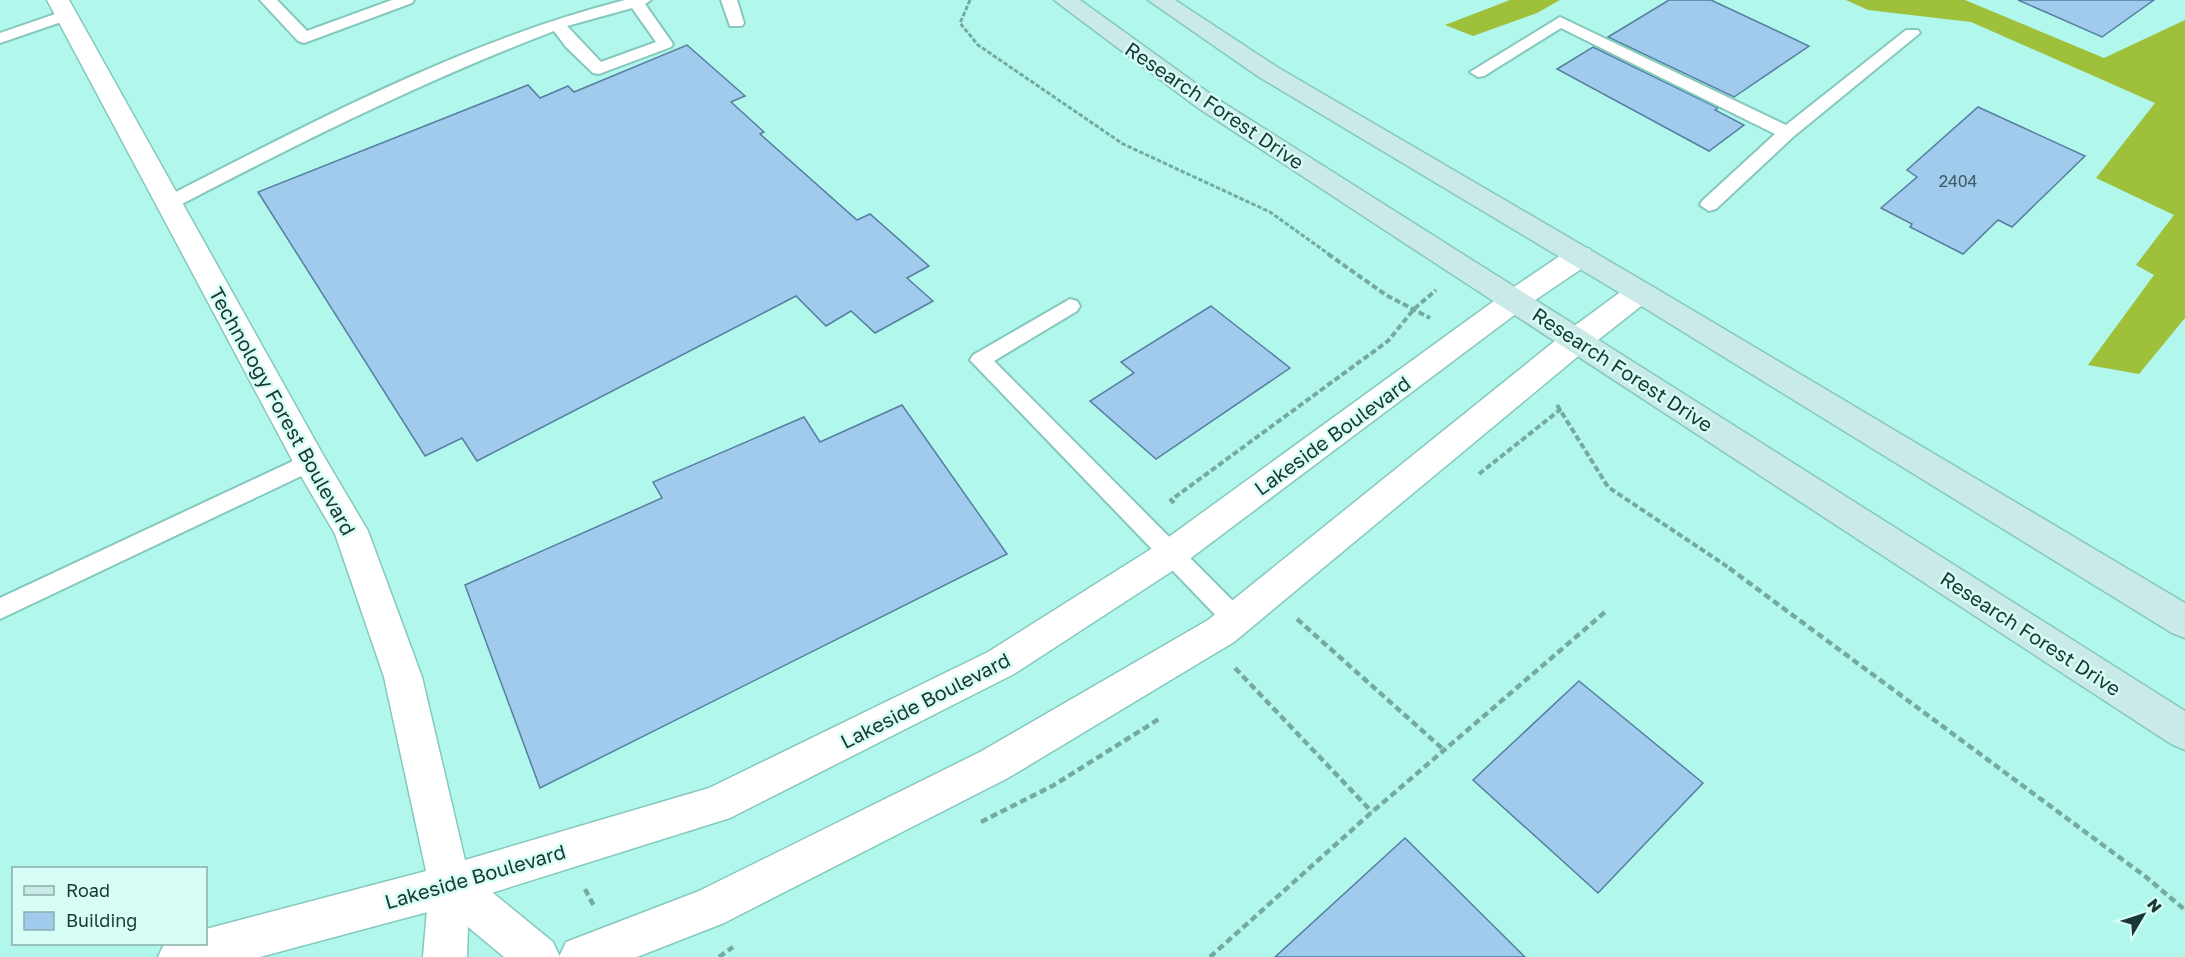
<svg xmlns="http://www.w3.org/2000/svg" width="2185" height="957" viewBox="0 0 2185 957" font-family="'Golos Text',sans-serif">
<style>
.forest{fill:#9ec03a}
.building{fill:#a1cbec;stroke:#547fa1;stroke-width:1.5}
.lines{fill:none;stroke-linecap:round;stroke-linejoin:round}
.service-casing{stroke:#85c8bd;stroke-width:4}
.minor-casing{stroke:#85c8bd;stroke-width:3}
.tertiary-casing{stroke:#85c8bd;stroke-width:3}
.secondary-casing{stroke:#85c8bd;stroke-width:3}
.path-far2{stroke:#75aaa1;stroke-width:3;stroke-dasharray:4.5 2;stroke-linecap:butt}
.path-far1{stroke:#75aaa1;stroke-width:4;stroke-dasharray:6 3;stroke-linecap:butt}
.path{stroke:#75aaa1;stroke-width:4.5;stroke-dasharray:7 4;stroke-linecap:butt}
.service{fill:#fff;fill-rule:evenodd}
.minor{fill:#fff;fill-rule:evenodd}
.tertiary{fill:#fff;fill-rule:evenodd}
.secondary{fill:#c9eae6;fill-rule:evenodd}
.labels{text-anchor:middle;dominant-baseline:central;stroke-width:5;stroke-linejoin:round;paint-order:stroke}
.number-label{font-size:16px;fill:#3c5c61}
.street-label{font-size:20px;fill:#1b3733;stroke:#d6fef7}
</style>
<rect width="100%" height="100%" fill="#b2f7eb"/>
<path class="forest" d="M1510,0H1560L1537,13L1473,36L1445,25Z
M1846,0H1965L2104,58L2185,20V318L2139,374L2088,365L2154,275L2136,265L2174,215L2096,178L2155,103L1971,22L1868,10Z"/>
<path class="building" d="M1669,0H1711L1809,46L1734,97L1608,37Z
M2018,0H2154L2102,37Z
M687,45L745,96L731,102L764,132L760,134L857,220L870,214L929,266L907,278L933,301L875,333L851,311L826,326L796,296L477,461L462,438L425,456L258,192L528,85L540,98L568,86L574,92Z
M1593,47L1718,108L1715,110L1744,125L1709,151L1557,69Z
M1978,107L2085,156L2012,227L1998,220L1963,254L1910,227L1912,224L1881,208L1917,177L1907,170Z
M1211,306L1290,368L1156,459L1090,401L1134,373L1121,362Z
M902,405L1007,554L540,788L465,585L662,498L653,482L804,417L820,442Z
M1579,681L1703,783L1598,893L1473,780Z
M1405,838L1525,957H1275Z"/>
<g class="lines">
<g class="service-casing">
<path id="service" d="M260,0H277L307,31L392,0H414L412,3L304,43L298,41Z
M625,0H651L645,4L673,44L671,47L599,74L593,73L566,47L554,31C423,81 299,143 176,207H162L160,203L162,199C311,123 463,41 625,0ZM632,8L656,42L601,62L567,26Z
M721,0H737L744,23L742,26H730Z
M67,10L75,15L73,18L0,43V33Z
M1560,17L1786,125L1906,30H1918L1920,33L1793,137L1716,209L1709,211L1700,205L1702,201L1775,134L1561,28L1484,76L1478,77L1470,72Z
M1070,299L1077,301L1080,306L1077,311L994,361L1244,612L1247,619L1244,626L1235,630L1226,626L970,360L973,355Z
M310,453L318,456L321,462L318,468L0,619V598Z"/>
</g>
<g class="minor-casing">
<path id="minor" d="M450,864L465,870L553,942L560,957H504L468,927L467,957H423L429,885L435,870Z"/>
</g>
<g class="tertiary-casing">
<path id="tertiary" d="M47,0H69L322,453L368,531L422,677L465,860L709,788L988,652L1159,544L1505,293L1570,249L1580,246L1590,249L1594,256L1590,263L1525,307L1183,564L1014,674L730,818L450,906L260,957H158L164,944H206V929L426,871L384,677L335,534L298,471Z
M1640,282L1650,285L1655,292L1650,299L1588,348L1234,642L1008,778L724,923L637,957H559L566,942L699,891L980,752L1208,620L1566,332L1630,285Z"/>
</g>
<g class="secondary-casing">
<path id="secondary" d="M1054,0H1080L1216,98L2185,711V750L2171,744L1198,108Z
M1148,0H1175L1277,67L1650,285L2185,603V638L2172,633L1630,299L1259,77Z"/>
</g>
<path class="path-far2" d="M970,0L960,23L978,45L1123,144L1270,212L1330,255"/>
<path class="path-far1" d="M1328,254L1386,295L1430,318
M1557,405L1608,487L1731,569
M1479,474L1561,409
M1174,503L1171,500L1388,341L1414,309L1436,290"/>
<path class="path" d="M1729,568L2146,877L2185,910
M1297,619L1444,750
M1235,668L1372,812
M981,822L1054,785L1159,719
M585,889L594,906
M719,957L733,947
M1210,957L1372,812L1605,612"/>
<use href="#service" class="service"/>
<use href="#minor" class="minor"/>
<use href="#tertiary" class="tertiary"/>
<use href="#secondary" class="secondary"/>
</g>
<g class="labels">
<g class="number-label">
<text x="1958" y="181">2404</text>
</g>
<g class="street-label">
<text transform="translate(1215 105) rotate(34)">Research Forest Drive</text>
<text transform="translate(1623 369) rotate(33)">Research Forest Drive</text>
<text transform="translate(283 411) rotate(61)">Technology Forest Boulevard</text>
<text transform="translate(1332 435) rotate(-36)">Lakeside Boulevard</text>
<text transform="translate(2031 633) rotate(33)">Research Forest Drive</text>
<text transform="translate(925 700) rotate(-27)">Lakeside Boulevard</text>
<text transform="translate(475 876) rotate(-16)">Lakeside Boulevard</text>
</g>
</g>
<rect x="12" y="867" width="195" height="78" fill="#d6fef7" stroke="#8baea9" stroke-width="1.5"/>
<rect x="24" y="886" width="30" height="9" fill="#c9eae6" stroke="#8baea9" stroke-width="1.5"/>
<text x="66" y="897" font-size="18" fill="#1b3733">Road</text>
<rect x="24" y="912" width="30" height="18" fill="#a1cbec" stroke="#8baea9" stroke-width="1.5"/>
<text x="66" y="927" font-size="18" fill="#1b3733">Building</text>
<g transform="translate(2143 915) rotate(51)" stroke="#d6fef7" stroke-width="4.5" paint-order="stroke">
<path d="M0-4.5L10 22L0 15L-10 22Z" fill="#1b3733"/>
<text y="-9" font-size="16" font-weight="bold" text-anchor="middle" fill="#1b3733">N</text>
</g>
</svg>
